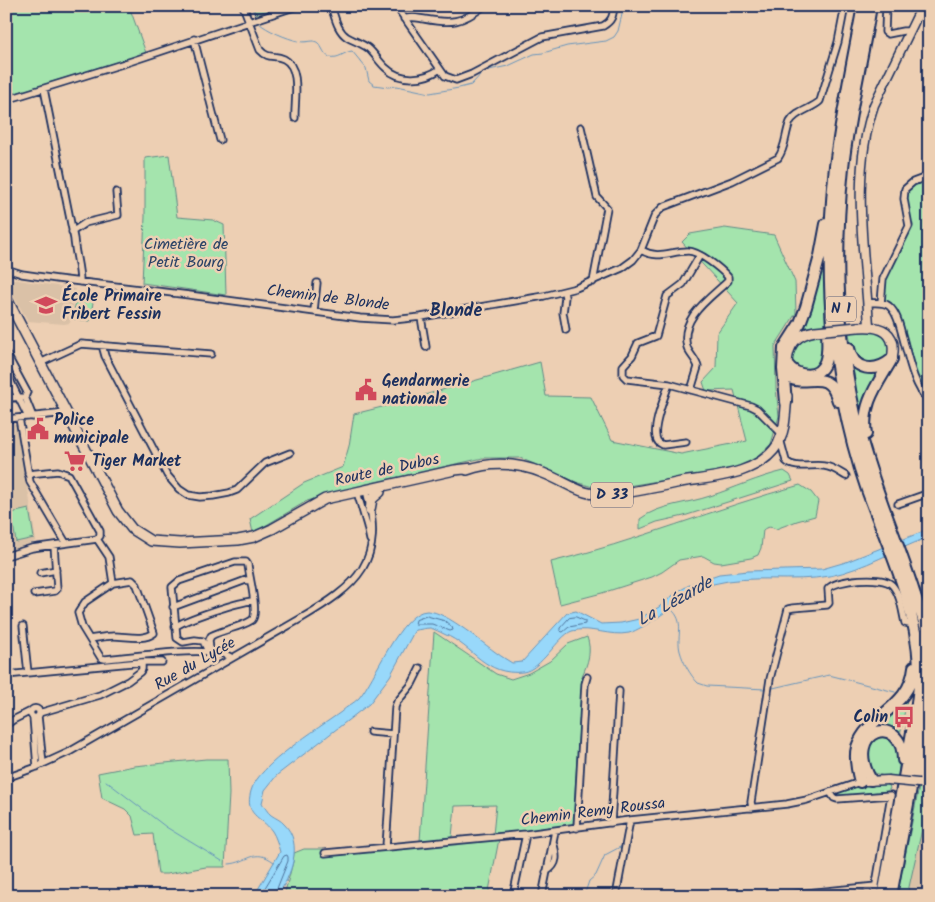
<svg xmlns="http://www.w3.org/2000/svg" width="935" height="902" viewBox="0 0 935 902" font-family="Kalam,sans-serif">
<style>
.built{fill:#dac1a7}
.green{fill:#a4e4ad;stroke:#608a86}
.water{fill:#98d8fa;stroke:#6694bc}
.lines{fill:none;stroke-linecap:round;stroke-linejoin:round}
.shore{stroke:#4d739c;stroke-width:1}
.stream{stroke:#6694bc;stroke-width:1}
.street-casing{stroke:#1b2f5e;stroke-width:9}
.secondary-casing{stroke:#1b2f5e;stroke-width:11}
.primary-casing{stroke:#1b2f5e;stroke-width:12}
.highway-casing{stroke:#1b2f5e;stroke-width:14}
.street{stroke:#edcfb3;stroke-width:5.5}
.secondary{stroke:#edcfb3;stroke-width:8}
.primary{stroke:#edcfb3;stroke-width:9}
.highway{stroke:#edcfb3;stroke-width:10}
.secondary-bridge-casing{stroke:#1b2f5e;stroke-width:11;stroke-linecap:butt}
.primary-bridge-casing{stroke:#1b2f5e;stroke-width:12;stroke-linecap:butt}
.secondary-bridge{stroke:#edcfb3;stroke-width:8}
.primary-bridge{stroke:#edcfb3;stroke-width:9}
.labels{text-anchor:middle;dominant-baseline:central;stroke-width:5;stroke-linejoin:round;paint-order:stroke}
.shield{fill:#edcfb3;stroke:#5a5f78;stroke-width:1}
.shield-label{font-size:15px;font-weight:bold;fill:#1b2f5e}
.park-label{font-size:16px;fill:#294166;stroke:#edcfb3}
.poi-label{font-size:16px;font-weight:bold;fill:#1b2f5e;stroke:#edcfb3;text-anchor:start}
.street-label{font-size:16px;fill:#1b2f5e;stroke:#edcfb3}
.neighbourhood-label{font-size:18px;font-weight:bold;fill:#1b2f5e;stroke:#edcfb3}
.water-label{font-size:18px;font-style:italic;fill:#28406e;stroke:#edcfb3}
</style>
<rect width="100%" height="100%" fill="#edcfb3"/>
<filter id="ink" filterUnits="userSpaceOnUse"><feTurbulence type="fractalNoise" baseFrequency=".02" numOctaves="2"/><feDisplacementMap in="SourceGraphic" scale="10" xChannelSelector="R" yChannelSelector="G"/><feConvolveMatrix kernelMatrix="1 2 1 2 8 2 1 2 1" color-interpolation-filters="sRGB"/></filter>
<g filter="url(#ink)">
<path class="built" d="M12,279L76,289L70,323L64,324L28,321L8,287Z
M6,424H18L36,541L6,553Z
M929,797V896H906L928,798Z"/>
<path class="green" d="M6,6H129L146,53L13,94L6,69Z
M252,6H271V9L256,14Z
M169,155L177,217L213,220L224,225L226,295L142,283L145,217V158Z
M929,176V402L923,395L893,311L881,303L882,288L908,231L905,189Z
M725,228L774,235L795,282L796,313L775,346L776,389L779,416L771,444L753,461L732,469L603,490L576,482L520,458H483L366,484L307,501L253,533L250,519L304,483L343,467L349,446L354,414L386,406L540,362L546,396L591,397L612,440L681,454L747,441L734,390L706,391L703,382L716,368L717,333L738,303L682,242L690,234Z
M824,252L825,327H800Z
M77,293L94,296L90,321L73,319Z
M865,331C883,331 896,344 885,361L865,365L852,351L849,333Z
M824,335C823,354 826,362 807,372L792,366C791,342 803,337 824,335Z
M853,368L864,371H881L863,403L861,412H859Z
M784,471L790,475L793,481L684,516L657,522L640,529V519C660,504 687,504 710,496C735,488 758,477 784,471Z
M800,485L811,492L818,501L815,516L797,521L776,529C772,527 767,526 763,530L761,548L758,555L751,558L721,563L714,562L703,556L679,560L662,572L652,577L602,593L560,604L551,562C635,542 716,508 800,485Z
M29,509L34,538L16,542L11,513Z
M434,632L496,674L511,679L529,673L550,661L568,644L587,637C592,651 588,663 582,676L573,825L493,835L496,805L455,806L452,837L420,841Z
M908,694L900,736L898,734L874,728Z
M877,736L891,737L900,755L898,778C873,775 865,773 867,746Z
M206,759H228L229,794L225,867H206L167,874H158L153,834L137,835L132,816L125,809L102,798L98,773L134,766Z
M880,782L889,784L890,789L887,791L841,796L836,794L837,792L853,786Z
M919,787L929,788V798L907,896H897Z
M499,839L488,896H284L293,862L294,853L304,849H324L325,855Z"/>
<path class="water" d="M929,529V537C896,549 864,569 830,576C792,583 752,574 713,584C686,592 667,614 642,627C638,629 633,632 629,633C610,637 590,626 572,631C558,636 541,670 523,672C484,676 475,647 444,634C440,632 434,629 430,628C425,628 419,630 415,630L390,676L369,704L277,775L265,790L262,803C265,807 267,812 271,815C275,818 281,820 284,824C304,843 291,877 277,896H254L280,852C278,845 276,837 272,831C261,816 244,816 251,791C257,766 319,728 341,712C346,707 354,703 359,698C375,679 401,611 427,611C447,611 485,646 504,658L512,663L522,662L567,613L576,611L601,624L621,623L639,619L659,607L677,592L693,583L719,574L748,571L822,569L846,562Z"/>
<g class="lines">
<path class="shore" d="M427,616L445,621L452,627L453,630L450,631L432,624H415L416,620Z
M576,617L585,621V624L569,627L563,632L560,631V628L569,618Z
M260,896L284,856L287,855L288,857V861L274,896"/>
<path class="stream" d="M251,6L255,15
M259,23C266,30 288,39 298,41C303,43 309,41 314,41C323,43 322,55 330,57C339,59 344,52 352,51L366,68L369,81L374,85L388,87L397,86L430,93L459,88L471,85L484,71L508,66L534,54L543,53L567,46L606,41L614,37L618,31L624,6
M671,609C686,622 676,635 680,651C683,662 690,675 698,683L707,686L765,689
M773,688L829,675L895,692
M106,781L166,827L222,861
M229,864C248,863 254,847 274,862
M584,896L589,881L596,875L605,855L622,846"/>
<g class="street-casing">
<path id="street" d="M243,6L260,50C269,60 274,54 284,59C302,68 294,103 295,118
M271,6L272,14
M331,6C335,17 337,30 347,37C354,41 361,43 368,48C375,54 379,62 386,68C400,82 425,80 440,69
M396,6L445,76L456,80L472,74L542,37L603,26C612,21 613,16 614,6
M886,6L885,32L888,34L903,31H909
M404,19C411,16 417,18 424,19C451,24 462,23 484,6
M194,39L220,140
M44,89L74,239C75,253 80,268 80,282
M6,100L132,61L297,6
M581,127L597,197L607,208L593,282
M72,232L85,223L118,215L116,192
M641,250C659,260 670,251 688,251C699,251 721,269 728,277V281C710,298 679,318 687,347C689,354 696,359 698,367L691,390
M700,255L683,284L667,296L656,336L638,343L632,356L623,366V375L627,379L669,384L751,406L757,409L782,434
M6,269L22,274L57,279L189,295L360,318L393,320L421,317L544,296L576,288L622,268L633,260L641,250L655,215L663,207L732,181L778,158C786,147 785,134 790,122C796,111 812,109 820,101L838,42L845,6
M564,292L565,297L563,313L566,330
M867,303C874,303 883,301 889,306C898,314 900,328 903,338C909,360 913,384 929,402
M881,303L883,279L909,226L904,199L905,189L913,182L929,176
M314,311L317,283
M421,317L426,347
M102,345L105,356L167,475L179,489L188,495L200,497L213,496L229,493L237,490L265,463L290,453
M6,353L27,392L25,397L6,398
M40,363L81,344L211,354
M6,372L28,417
M669,384C665,396 651,429 657,440C658,443 660,443 663,445L686,442
M25,397L33,417
M19,418L30,482L66,543
M6,419L67,413
M780,439L786,461C795,470 812,464 824,466C833,467 839,472 846,476
M357,492L367,526L370,540
M898,504L929,493
M97,539L109,557L113,583
M6,556L32,548L97,539L100,536V531L69,475L58,471L28,474
M40,573L56,570
M34,594L55,591L57,589L54,545
M173,607L238,583L246,580L250,581
M23,626L28,673
M175,627C183,620 243,600 254,601
M90,639C97,638 106,636 114,636C127,636 143,641 154,633L137,585L132,580L113,583L85,602L78,613L82,627L101,658L105,659C130,657 215,644 232,658
M208,651L203,641L195,640L183,642L177,638L172,587L179,581L235,562H246L248,565C249,575 259,614 252,620C240,628 223,629 211,636L209,640L210,651
M6,675L142,662H162
M30.5 713a4.5 4.5 0 1 1 9 0a4.5 4.5 0 1 1-9 0Z
M39,713L100,695L128,681L140,672L142,669V662
M38,716L43,764
M33,717L37,767
M6,725L13,720L31,711
M370,732L393,734
M6,778L34,768L69,752L300,619C358,585 386,562 366,490
M830,792L834,798L837,799L891,795L874,896
M752,808L751,802L770,679L788,609L793,608L827,605L829,603L828,589C836,579 883,575 892,585C901,595 902,611 905,623L913,625
M611,823L619,691
M577,828L585,684L587,677
M386,847L395,707L397,702L412,684L420,668
M325,853L526,834L630,820L787,804L807,800L860,782
M546,872C559,864 557,855 553,842
M513,896L526,834
M542,896L555,831
M616,896L630,820
M777,896L876,886"/>
</g>
<g class="secondary-casing">
<path id="secondary" d="M869,326C865,254 850,176 874,105L922,6
M866,781L888,780"/>
</g>
<g class="primary-casing">
<path id="primary" d="M6,297L118,511L132,529L151,541L180,543L238,540L254,537L272,529L325,499L455,470L473,468
M858,327C881,325 898,332 892,359
M787,363C788,344 797,334 815,331
M467,470C493,461 518,463 543,473C571,484 581,497 613,495C636,491 659,487 681,482C713,477 759,475 778,444C786,428 785,413 787,396
M370,510L372,499L380,492"/>
</g>
<g class="highway-casing">
<path id="highway" d="M863,6C853,59 842,112 835,166C827,242 827,320 842,395C848,427 856,459 867,490C888,547 916,604 919,666C920,682 918,699 915,715L883,896
M871,6C862,60 849,113 843,167C834,255 837,348 860,434C874,488 897,539 914,592C919,607 925,623 929,639
M849,348C853,371 875,373 891,360
M787,364C797,378 819,379 825,362C829,352 827,340 827,330
M787,376C804,390 828,364 838,401
M786,402L783,369L784,348L800,323L806,307L820,256L826,224
M866,434C861,404 878,384 892,359
M917,778L923,764L929,761
M871,780C842,728 903,712 903,760
M860,782C857,771 854,758 857,747C868,714 910,709 914,667
M891,896L927,701L928,668L925,632"/>
</g>
<use href="#street" class="street"/>
<use href="#secondary" class="secondary"/>
<use href="#primary" class="primary"/>
<use href="#highway" class="highway"/>
<g class="secondary-bridge-casing">
<path id="secondary-bridge" d="M888,780L928,784"/>
</g>
<g class="primary-bridge-casing">
<path id="primary-bridge" d="M815,331L858,327"/>
</g>
<use href="#secondary-bridge" class="secondary-bridge"/>
<use href="#primary-bridge" class="primary-bridge"/>
</g>
</g>
<defs>
<g id="school-bare" transform="scale(1.725)"><path d="M0-5L7-2L0 1L-7-2ZM-4 1L0 2.5L4 1V4Q0 6-4 4Z" fill="#d1495b" stroke="#edcfb3" stroke-width="2.5" paint-order="stroke"/></g>
<g id="civic-bare" transform="scale(1.725)"><path d="M-.6-6.5H3V-4.5H.6V-3L4-1V1h2V6H-6V1h2V-1L-.6-3ZM-1.2 2.5V6h2.4V2.5Z" fill="#d1495b" stroke="#edcfb3" stroke-width="2.5" paint-order="stroke"/></g>
<g id="supermarket-bare" transform="scale(1.725)"><path d="M-6-5.5h2.5l.6 2H6L4.5 2H-2.5L-4.4-4H-6ZM-1.5 3.2a1.3 1.3 0 1 0 .1 0ZM3 3.2a1.3 1.3 0 1 0 .1 0Z" fill="#d1495b" stroke="#edcfb3" stroke-width="2.5" paint-order="stroke"/></g>
<g id="bus-bare" transform="scale(1.725)"><path d="M-5-6H5V4H4V6H2V4H-2V6H-4V4H-5ZM-3.5-4V0h7V-4ZM-3.5 1.2v1.5H-2V1.2ZM2 1.2v1.5H3.5V1.2Z" fill="#d1495b" stroke="#edcfb3" stroke-width="2.5" paint-order="stroke"/></g>
</defs>
<g fill-rule="evenodd">
<use href="#school-bare" x="46" y="305"/>
<use href="#civic-bare" x="366" y="390"/>
<use href="#civic-bare" x="38" y="429"/>
<use href="#supermarket-bare" x="75" y="461"/>
<use href="#bus-bare" x="904" y="717"/>
</g>
<g class="labels">
<g class="shield">
<rect x="826" y="296.5" width="30" height="25" rx="4"/>
<rect x="591" y="482.5" width="42" height="25" rx="4"/>
</g>
<g class="shield-label">
<text x="841" y="309">N 1</text>
<text x="612" y="495">D 33</text>
</g>
<g class="park-label">
<text x="186" y="244">Cimetière de<tspan x="186" dy="18">Petit Bourg</tspan></text>
</g>
<g class="poi-label">
<text x="62" y="296">École Primaire<tspan x="62" dy="18">Fribert Fessin</tspan></text>
<text x="382" y="381">Gendarmerie<tspan x="382" dy="18">nationale</tspan></text>
<text x="54" y="420">Police<tspan x="54" dy="18">municipale</tspan></text>
<text x="92" y="461">Tiger Market</text>
<text x="888" y="717" text-anchor="end">Colin</text>
</g>
<g class="street-label">
<text transform="translate(328 298) rotate(7)">Chemin de Blonde</text>
<text transform="translate(387 470) rotate(-12)">Route de Dubos</text>
<text transform="translate(195 664) rotate(-30)">Rue du Lycée</text>
<text transform="translate(593 812) rotate(-7)">Chemin Remy Roussa</text>
</g>
<g class="neighbourhood-label">
<text x="456" y="311">Blonde</text>
</g>
<g class="water-label">
<text transform="translate(675 602) rotate(-29)">La Lézarde</text>
</g>
</g>
<rect width="935" height="902" fill="none" stroke="#edcfb3" stroke-width="25"/>
<rect x="12" y="12" width="910" height="877" fill="none" stroke="#1b2f5e" stroke-width="2" filter="url(#ink)"/>
</svg>
